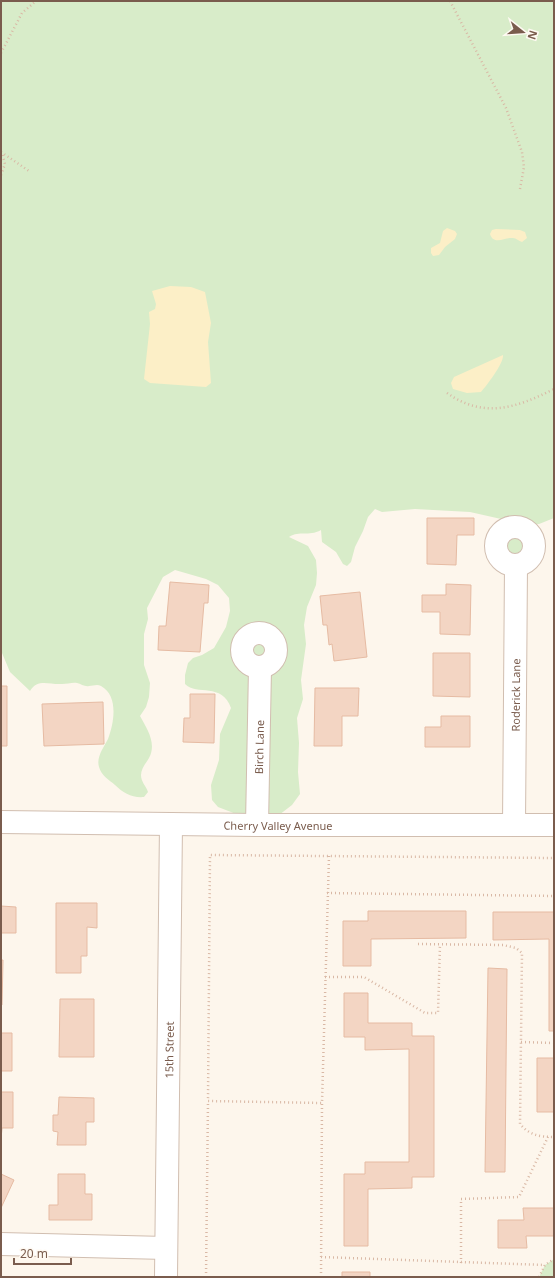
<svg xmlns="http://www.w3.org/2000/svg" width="555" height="1278" viewBox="0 0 555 1278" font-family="'Noto Sans',sans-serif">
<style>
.green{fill:#d8ecc9}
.sand{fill:#fcefc7}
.building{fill:#f3d5c3;stroke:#e6bba3}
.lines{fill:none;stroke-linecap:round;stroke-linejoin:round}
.minor-casing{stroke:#d1beb0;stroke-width:24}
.path{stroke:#d9b8a5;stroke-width:2.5;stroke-dasharray:1 3;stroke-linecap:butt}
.minor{stroke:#fff;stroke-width:22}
.labels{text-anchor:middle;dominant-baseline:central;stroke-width:4;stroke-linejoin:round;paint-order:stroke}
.street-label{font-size:11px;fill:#7a5c4d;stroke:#fffaf3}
</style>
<rect width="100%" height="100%" fill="#fdf6ec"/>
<path class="green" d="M1,1H554V518L539,524L527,525L470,512L415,509L382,512L375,509L368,517L363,531L355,547L351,562L347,566L343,564L336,552L322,542L321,530C308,537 300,530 289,537L308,546L316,560L317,573L316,585L307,607L304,625L306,644L301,680L303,699L297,718L299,743L298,772L300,794L292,805L279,815L244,817L218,807L212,800L211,785L219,760L220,734L231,708C222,682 197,696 185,684V675L188,663L193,658L202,655L214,648L226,627L230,611L229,598L218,585L206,579L175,570L163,577L147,608L148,619L144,634V665L150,683L149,697L146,707L140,716C147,729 157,743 149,758C146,763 141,769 141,775C141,782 146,786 148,792L144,797C132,798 123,793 115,785C109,780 101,775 99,767C96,757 104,747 108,739C114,723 119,696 101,686C97,684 93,686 89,686C85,687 81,684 77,683C73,682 67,684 62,684C49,685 38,678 30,691L10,672L2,653Z
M500 546a16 16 0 1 1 32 0a16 16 0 1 1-32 0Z
M554,1259V1277H539L545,1265Z"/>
<path class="sand" d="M447,228L455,231L457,234L455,239L445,247L439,255L433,256L431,253V248L440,243L443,231Z
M496,229L520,230L525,232L527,238L522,242C519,241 516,238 513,238C505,237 494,246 490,234L492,230Z
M170,286L191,287L205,292L211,323L208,342L211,383L206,387L150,383L144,379L150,324L149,312L155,309L156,304L152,291Z
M503,355C504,363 487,385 481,392L467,393L453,389L451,383L454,377Z"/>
<path class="building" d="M427,518H474V535H457L456,565L427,564Z
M170,582L209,585L208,603H204L200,652L158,650L159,626H166Z
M446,584L471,585L470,635L440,634V612H422V595H446Z
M360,592L367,657L334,661L332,644L329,645L327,625H323L320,596Z
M433,653H470V697L433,696Z
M1,686H7V746H1Z
M315,688H359L358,716H342V746H314Z
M190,694H215L214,743L183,742L184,718H190Z
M103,702L104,744L44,746L42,704Z
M441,716H470V747H425V727H441Z
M56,903H97V928L87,927V956H81V973H56Z
M1,906L16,907V933H1Z
M368,911H466V938L371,939V966H343V921H368Z
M493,912H554V1031H549V939L493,940Z
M1,960H3L2,1005H1Z
M488,968L507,969L505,1172H485Z
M344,993H368V1023H412V1036H434V1177H412V1188L368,1189V1246H344V1174H365V1162H409V1049L365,1050V1037H344Z
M60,999H94V1057H59Z
M1,1033H12V1071H1Z
M537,1058H554V1112H537Z
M1,1092H13V1128H2L1,1139Z
M59,1097L94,1098V1122H86V1145H57L58,1132L53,1131V1115H58Z
M1,1174L14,1180L1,1208Z
M58,1174H85V1194H92V1220H49V1205H58Z
M523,1208H554V1236H526L527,1248H498V1220H524Z
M342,1272H370V1277H342Z"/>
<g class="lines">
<g class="minor-casing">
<g id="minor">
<circle cx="515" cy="546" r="19"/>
<circle cx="259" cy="650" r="17"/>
<path id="s1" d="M1,822L257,825H554"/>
<path id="s2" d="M257,825L260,668"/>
<path id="s3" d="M514,825L516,565"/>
<path d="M1,1244L166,1248"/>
<path id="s4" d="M166,1277L171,824"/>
</g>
</g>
<path class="path" d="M450,1L506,108L522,152L524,167L520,189
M1,53L22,13L36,1
M1,152L29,171
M1,175L5,164L2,153
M447,393C484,419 516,408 554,389
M329,856L322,1103L208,1101L210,855L554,858
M327,893L554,896
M418,944L503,945L516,948L522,953L520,1124C529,1135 540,1137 554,1137
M325,977H364L425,1013H438L440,944
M521,1042L554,1043
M321,1257L545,1265
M461,1263V1199L519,1197L548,1137
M206,1277L208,1101
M321,1277L322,1103
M539,1277L545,1265L554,1259"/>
<use href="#minor" class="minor"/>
</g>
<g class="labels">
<g class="street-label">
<text stroke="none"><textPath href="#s3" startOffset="130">Roderick Lane</textPath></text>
<text stroke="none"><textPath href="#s2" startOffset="78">Birch Lane</textPath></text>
<text stroke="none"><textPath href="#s1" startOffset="277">Cherry Valley Avenue</textPath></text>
<text stroke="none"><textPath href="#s4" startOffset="227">15th Street</textPath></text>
</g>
</g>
<rect width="555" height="1278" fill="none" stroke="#7a5c4d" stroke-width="4"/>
<g transform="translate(523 32) rotate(107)" stroke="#fffaf3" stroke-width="3" paint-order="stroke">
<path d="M0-3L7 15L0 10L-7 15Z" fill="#7a5c4d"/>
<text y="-6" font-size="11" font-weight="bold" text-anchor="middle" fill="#7a5c4d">N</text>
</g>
<path d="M14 1258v6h57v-6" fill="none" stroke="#7a5c4d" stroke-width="2"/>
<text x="20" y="1258" font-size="12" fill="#7a5c4d" stroke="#fffaf3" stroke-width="3" paint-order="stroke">20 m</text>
</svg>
